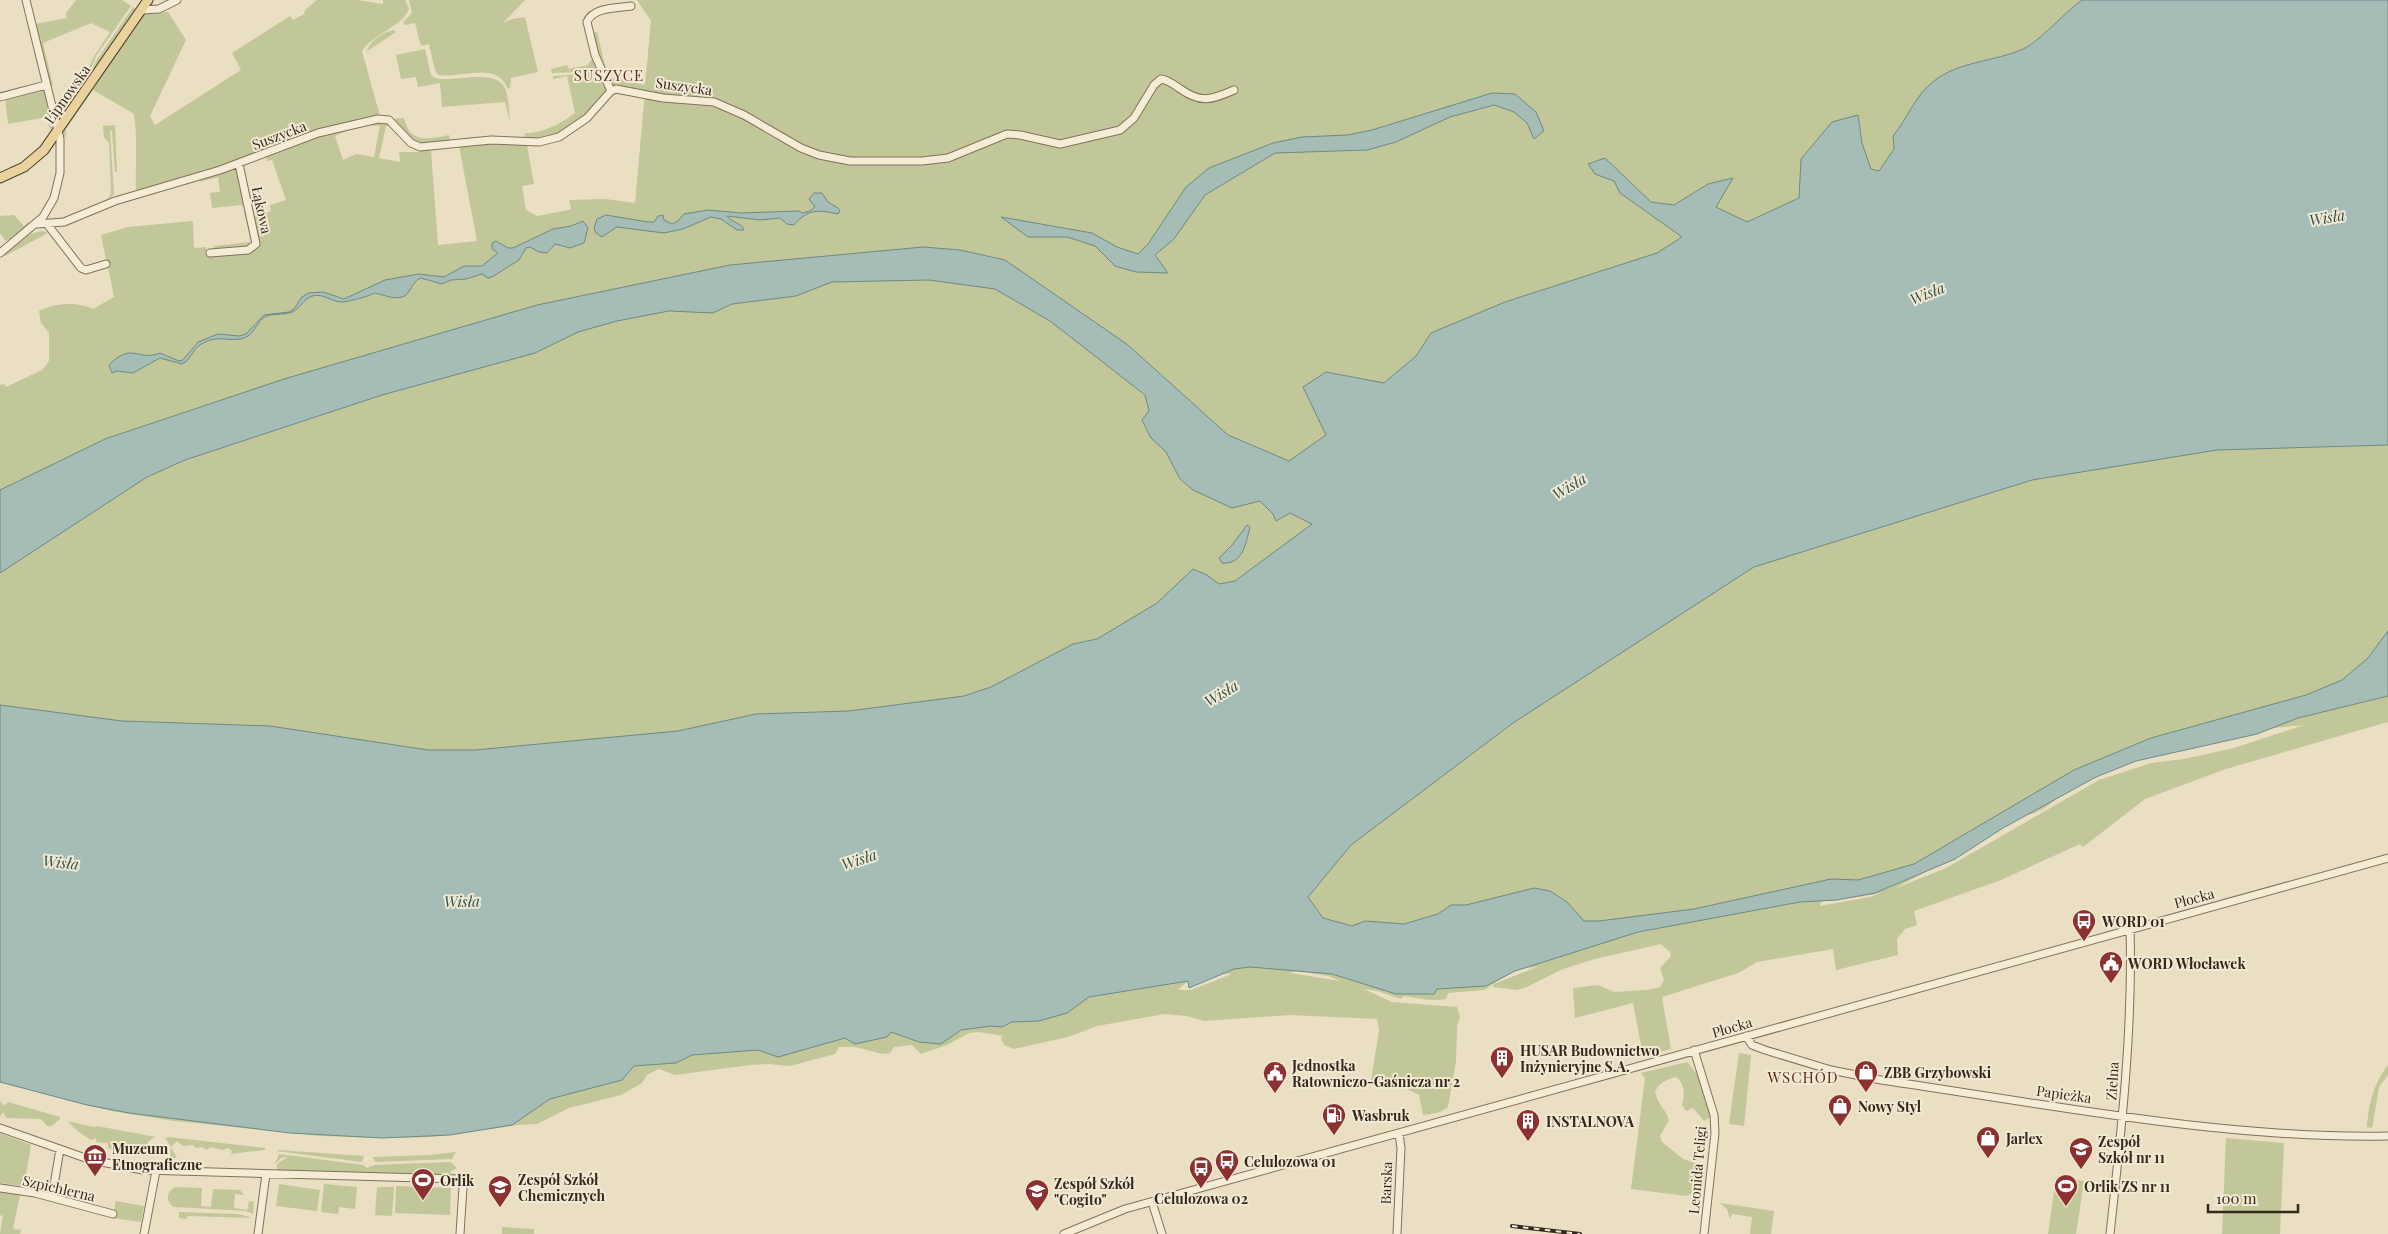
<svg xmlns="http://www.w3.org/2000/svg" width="2388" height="1234" viewBox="0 0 2388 1234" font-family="'Playfair Display',serif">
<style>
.green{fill:#c1c798;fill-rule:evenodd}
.water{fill:#a5bdb6;stroke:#6d8a83}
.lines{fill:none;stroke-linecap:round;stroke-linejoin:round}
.minor-casing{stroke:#82705b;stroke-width:9}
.major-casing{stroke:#503f2f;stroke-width:11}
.minor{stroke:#f5ecd5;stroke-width:7}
.major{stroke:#ead29e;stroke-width:9}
.rail-casing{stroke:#34291e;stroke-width:4}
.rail{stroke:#f2e9d2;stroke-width:2;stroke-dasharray:5.5;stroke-linecap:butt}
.labels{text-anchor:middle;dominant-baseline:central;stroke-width:4;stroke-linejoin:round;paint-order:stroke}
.street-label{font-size:14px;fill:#34291e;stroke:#f2e9d2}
.poi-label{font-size:14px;font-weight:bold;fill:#34291e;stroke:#f2e9d2;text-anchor:start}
.neighbourhood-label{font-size:15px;letter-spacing:1px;fill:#5d2e21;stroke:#f2e9d2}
.water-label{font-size:15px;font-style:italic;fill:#2f5250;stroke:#f2e9d2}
</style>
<rect width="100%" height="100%" fill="#eadec3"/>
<path class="green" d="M76,0H122L131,6L96,56L89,74L86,76L93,58L110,32L91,23L43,43L53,85L50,86L35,24L67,18L66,13Z
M317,0H357L383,4V0H405L409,8C406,25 372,34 362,51L380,116L136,192C135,166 138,139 134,114L93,90L66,129V137L63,136L64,128L145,13L168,12L186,40L150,116L155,125L241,70L232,53L290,16L293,20L304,14L305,10Z
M409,0H525L503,23L512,19L525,17L538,72L511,78L510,88L508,89C496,60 463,79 438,75L435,70L429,44L421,46L415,23L405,25L403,22L412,13Z
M637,0H2388V722L2226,769L2145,799L2083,847L2080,844L2001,880L1914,911L1917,925L1905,929L1897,939L1898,955L1836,970L1833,949L1757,962L1738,973L1662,997L1671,1049L1643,1056L1633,1003L1575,1018L1573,988L1598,985L1614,992L1648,990L1660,987L1664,980L1660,968L1671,956L1670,952L1661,944L1595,959L1563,969L1527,987L1516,990L1493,987L1494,984L1537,967L1517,969L1484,990L1448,993L1446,999C1431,1002 1418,998 1404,996L1401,999L1377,991L1364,989L1392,1002L1457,1007L1460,1017L1457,1026L1456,1061L1448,1107C1441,1113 1432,1114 1423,1115L1419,1095L1403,1087L1373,1086L1371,1081L1379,1030L1377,1019L1290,1015L1204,1021L1187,1016L1164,1014L1097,1026L1068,1037L1014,1049L1004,1045L1001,1038L1003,1036L979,1032L969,1033L947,1045L921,1054L912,1045L894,1047L890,1053L882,1054L855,1047H839L835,1054L790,1066L768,1064L750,1065L675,1075L659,1069L647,1075L642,1083L621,1095L569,1108L537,1124L518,1125L433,1137L378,1138L321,1136L174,1121L111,1111L0,1082V385L4,384L6,387L42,370L49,361V333L41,323L39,311C55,303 77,301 93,309L114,297L108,267L93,272L94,270L107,265L101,235L128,227L193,221L194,248L206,247L207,257L247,253L255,250L259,241L254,217L271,211L270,205L286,200L272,160L267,161L266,155L311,138L355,127L335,136L343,160L356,154L374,157L380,126L365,125C375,123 384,118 391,126H386L379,158L400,162L399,152H420L412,148L403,138C412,146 419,152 431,150L438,245L477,241L459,146L486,142L527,145L534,184L522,186L526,210L537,216L569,210L571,209L569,200L605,199L635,203L645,92L614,88L599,59L593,33L597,32L606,70L614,78L645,85L651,21ZM2304,725L2234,748L2184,759L2151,763L2099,780L1946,868L1894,889L1936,866L2021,815L2032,814L2045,808L2059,797L2110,769L2156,751L2263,729ZM1881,893L1870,897L1820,906L1821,902L1848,894L1859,897ZM1298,971L1328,976L1340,981L1290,973ZM1232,974L1191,990H1178C1191,975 1214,973 1232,974Z
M133,7L136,10L91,73L96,61Z
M393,30L396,32L366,52V57C366,43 381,33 393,30Z
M586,33H588L598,67L578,72L552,73L551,69L567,65L569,69L588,65L592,59Z
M425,49L431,75L435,78C454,83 499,66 506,91C509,101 509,112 510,122L505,102L442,107L440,83L418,87L416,77L401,79L396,55Z
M597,70L600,71L606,91C602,103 575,127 563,133C552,139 536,139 524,139L525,133C542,134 562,123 575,113L567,76L553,79V76L583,74Z
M41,88L44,89L52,127L50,130L47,117L8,124L5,97Z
M404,118C410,144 428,139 449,135L450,141C415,147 416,143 392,119Z
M115,125L117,172H115L112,131H110L114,194L107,202L111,193L109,143L104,137L103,126Z
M234,167L237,169L244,204L242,207L241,205L212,208L210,193L220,192L218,177L200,182L199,179Z
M247,205L255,241L252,247L214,251V246L251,242L244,211Z
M14,215L24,226L28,222L31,225L11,242L8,239L6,241L0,233V216Z
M42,231L47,232L46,234L5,256L4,253L30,234Z
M1739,1053L1751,1055L1744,1126L1729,1124Z
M1687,1062L1697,1074L1711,1117L1704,1121L1693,1108L1686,1111L1682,1105C1685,1095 1685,1083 1676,1077C1665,1080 1660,1082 1655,1092C1658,1106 1666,1109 1669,1120L1660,1136L1662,1142L1683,1159L1701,1165C1704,1177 1699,1184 1692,1194L1686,1196L1631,1189L1645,1078L1641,1073Z
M2388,1065V1075L2379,1087L2372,1128L2367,1127C2369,1103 2373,1085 2388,1065Z
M0,1100L2,1104L5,1105L8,1102L60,1117V1119L52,1126H47L41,1119L6,1118L3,1112L0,1117Z
M68,1121L94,1127L97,1126L156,1137C146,1140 145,1148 148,1156L129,1154L130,1150H124L120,1145L115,1150L108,1148V1143L96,1142V1138L91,1140C81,1134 76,1130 68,1121Z
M0,1133L31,1145L24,1186L0,1183Z
M168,1137L265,1148V1150L231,1154L232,1151L228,1148L222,1150L210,1147L207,1150L202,1147L196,1148L193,1145L183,1146L177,1141L171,1147L177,1158H170L171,1147L165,1138Z
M2226,1138L2284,1143L2280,1234H2222Z
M278,1150L364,1156L362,1162L276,1151Z
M456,1152L452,1159L375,1162L373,1157L430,1155Z
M279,1154L363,1165L367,1168L374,1165L451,1162L457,1168L451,1171L450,1175L277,1170V1164L289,1156L281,1158L275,1164Z
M2056,1177L2084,1181L2076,1234H2048Z
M279,1184L320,1190L317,1211L276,1206Z
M324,1184L357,1187L355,1209L339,1207L338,1214L321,1212Z
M396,1186L451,1188L450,1215L395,1213Z
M175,1187L202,1188L201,1206L211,1207L213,1189L240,1190L244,1195L235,1194L234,1208L247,1210L249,1201L254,1202L253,1214L246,1211L174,1207C165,1202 166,1192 175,1187Z
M377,1187H394L392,1216L375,1215Z
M0,1191L20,1195L13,1229L21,1230L20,1234H0L3,1216L0,1215Z
M116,1201L144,1206L141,1222L112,1218Z
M1720,1203L1774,1211L1771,1234H1750L1752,1217L1732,1214L1730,1219L1727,1209Z
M179,1212L238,1214L252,1218L187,1216V1219L179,1218Z
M502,1227L534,1229V1234H502Z"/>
<path class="water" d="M2082,0H2388V445L2217,450L2032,480L1754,567L1513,723L1351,845L1308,897L1323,918L1352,926L1365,921L1404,924L1438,914L1451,905H1466L1534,888L1550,891L1567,902L1584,921H1599L1694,909L1831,879L1858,880L1914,864L2074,770L2151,738L2306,695L2342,680L2368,658L2388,631V696L2298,718L2257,734L2136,761L2096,777L2003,828L1955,859L1875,893L1837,900L1800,902L1638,932L1515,971L1486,986L1437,989L1434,994H1396L1332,974L1250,967L1234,969L1189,988L1188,981L1089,997L1067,1013L1039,1021L1012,1022L1002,1027L991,1026L961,1030L941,1044L919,1042L891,1032L887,1037L855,1044L845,1038L778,1057L758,1050L692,1055L676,1063L634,1066L622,1080L550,1099L512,1125L450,1135L382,1138L290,1133L129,1113L87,1105L0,1082V705L122,721L270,726L428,750H475L678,731L756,714L849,711L964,696L991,687L1073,644L1097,639L1157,603L1193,569L1207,575L1219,584L1235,581L1312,524L1290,513L1276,521L1273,514L1260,501L1232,508L1193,490L1180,479L1166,452L1151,438L1142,420L1149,411L1145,395L1050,321L995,289L929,280L832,282L796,296L732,304L713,313L669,311L617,321L578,332L535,353L382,395L185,460L147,477L0,573V490L105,439L284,379L537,305L730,265L923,247L960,250L1005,260L1128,345L1228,435L1289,461L1326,435L1303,387L1326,372L1384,383L1416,356L1431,333L1505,302L1657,253L1682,237L1620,193L1614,181L1595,174L1588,164L1605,158L1651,202L1674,205L1708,184L1733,178L1716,207L1747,222L1799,198L1801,159L1832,122L1858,115L1862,143L1871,169L1879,171L1894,149L1893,136C1908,118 1915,95 1934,81C1959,61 1994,62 2023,49C2039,42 2065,12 2082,0Z
M1492,93L1515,94L1536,112L1544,131L1534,139L1527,123L1514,112L1494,105L1450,117L1396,142L1367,150L1275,153L1205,195L1174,239L1155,255L1168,273L1136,272L1115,266L1095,246L1067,237H1028L1001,217L1092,233L1117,247L1138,254L1148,244L1186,187L1209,168L1273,143L1302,137L1348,135L1372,130Z
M814,193H822L828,202L838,208L840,211L838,214C820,210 808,208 794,225L787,224L780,218L760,220L727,216C731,222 742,223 744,230H737L721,219L711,217L683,229L664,233L617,227L602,237L596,233L594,228L597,219L606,215L648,222H654L658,216L663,215L664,220L672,224L678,221L684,214L708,210L741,213L799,211L802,213L810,211L815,207L809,199Z
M583,221L588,228L584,243L570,248L555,244L547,253L539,252L530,247L526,248L519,260L492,277L488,278L482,274L466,279L451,280L442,284L421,278C411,281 411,295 402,297C393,300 383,294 374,293C371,296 347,302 342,302C331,302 324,293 312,296C303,299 300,309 292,312C282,316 270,312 262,319C256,325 253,335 244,338C228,343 218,333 200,345C192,350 191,360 182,364L160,358L133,373L117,371L112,373L109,365C133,341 137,362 160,353L179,361L183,360L198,342L218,334L239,336L246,334L264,315L289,312L294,309L302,297L308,293L323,292L344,299L385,280L419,274L444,277L464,266H482L498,253L492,249V243L496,241L508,248H513L553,229L571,226Z
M1247,525L1250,527C1246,543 1243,565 1222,563L1219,558L1232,545Z"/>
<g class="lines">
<g class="minor-casing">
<path id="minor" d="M142,10L159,9L177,0
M611,91L595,55L587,22C593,7 617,8 631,6
M0,97L46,85
M37,224L64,222L115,201L220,170L318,133L378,119L389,120L411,143L420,147L491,140L539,142L559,137L587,118L611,91L616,89L663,98L714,102L744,115L801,148L819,155L850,161H922L948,158L1007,134L1020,135L1060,144L1120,130L1134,118L1154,85L1161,79C1168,80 1173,84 1179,88C1201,104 1211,100 1234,90
M47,224L81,268L86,270L106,264
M0,253L43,217L54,198L60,173V139L26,0
M210,253L248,250L256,244L239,164
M1746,1036L1752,1045L1765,1050L1831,1070L1881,1080C2047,1104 2221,1139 2388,1136
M1694,1050L1714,1115L1715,1133L1704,1234
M0,1128L91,1160L143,1170L459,1179L462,1181L463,1187L460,1234
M0,1188L35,1193L113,1214
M52,1197L60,1149
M1152,1202L1162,1234
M144,1234L156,1171
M258,1234L266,1174
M1064,1234L1125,1209L2388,858
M1397,1234L1401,1148L1399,1134
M2110,1234C2121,1133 2133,1031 2130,929"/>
</g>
<g class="major-casing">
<path id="major" d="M0,178L24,167L44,150L148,0"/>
</g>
<use href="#minor" class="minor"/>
<use href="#major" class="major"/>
<g class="rail-casing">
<path id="rail" d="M1512,1226L1580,1234"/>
</g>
<use href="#rail" class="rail"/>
</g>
<defs>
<g id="bus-pin" transform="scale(1.25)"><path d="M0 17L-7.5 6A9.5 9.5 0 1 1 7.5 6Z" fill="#8c3132" stroke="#f2e9d2"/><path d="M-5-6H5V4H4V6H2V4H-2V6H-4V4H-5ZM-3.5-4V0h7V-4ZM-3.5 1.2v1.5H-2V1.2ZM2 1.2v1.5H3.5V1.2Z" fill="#fff"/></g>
<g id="civic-pin" transform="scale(1.25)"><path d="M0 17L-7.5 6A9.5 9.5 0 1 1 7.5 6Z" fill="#8c3132" stroke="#f2e9d2"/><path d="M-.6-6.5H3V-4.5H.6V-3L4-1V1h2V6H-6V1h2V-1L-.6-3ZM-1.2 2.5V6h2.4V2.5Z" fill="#fff"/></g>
<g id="building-pin" transform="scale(1.25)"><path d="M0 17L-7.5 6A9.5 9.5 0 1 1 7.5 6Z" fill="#8c3132" stroke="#f2e9d2"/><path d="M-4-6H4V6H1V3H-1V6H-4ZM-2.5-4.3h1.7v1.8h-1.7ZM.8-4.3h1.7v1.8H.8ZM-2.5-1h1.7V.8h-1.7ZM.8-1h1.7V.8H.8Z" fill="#fff"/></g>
<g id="shop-pin" transform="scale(1.25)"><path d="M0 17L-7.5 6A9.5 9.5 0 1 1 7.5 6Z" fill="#8c3132" stroke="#f2e9d2"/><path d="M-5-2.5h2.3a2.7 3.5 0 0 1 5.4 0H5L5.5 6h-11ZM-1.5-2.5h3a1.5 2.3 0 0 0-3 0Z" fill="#fff"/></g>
<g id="fuel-pin" transform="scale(1.25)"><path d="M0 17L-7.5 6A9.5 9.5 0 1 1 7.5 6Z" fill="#8c3132" stroke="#f2e9d2"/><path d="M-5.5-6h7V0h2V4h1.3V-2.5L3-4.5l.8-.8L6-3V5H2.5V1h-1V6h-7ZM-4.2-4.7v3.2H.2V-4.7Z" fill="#fff"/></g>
<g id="school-pin" transform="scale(1.25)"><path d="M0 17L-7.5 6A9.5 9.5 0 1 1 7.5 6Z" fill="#8c3132" stroke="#f2e9d2"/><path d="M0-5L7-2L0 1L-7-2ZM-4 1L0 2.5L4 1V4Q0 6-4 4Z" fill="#fff"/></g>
<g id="museum-pin" transform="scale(1.25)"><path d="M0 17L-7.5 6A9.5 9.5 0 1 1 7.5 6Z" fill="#8c3132" stroke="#f2e9d2"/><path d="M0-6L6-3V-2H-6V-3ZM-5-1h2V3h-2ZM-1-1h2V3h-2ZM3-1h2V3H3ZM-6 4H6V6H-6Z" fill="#fff"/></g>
<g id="stadium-pin" transform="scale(1.25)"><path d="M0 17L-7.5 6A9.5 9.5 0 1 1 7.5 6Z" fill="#8c3132" stroke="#f2e9d2"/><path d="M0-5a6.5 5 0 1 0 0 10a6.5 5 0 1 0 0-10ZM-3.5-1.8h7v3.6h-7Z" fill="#fff"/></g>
</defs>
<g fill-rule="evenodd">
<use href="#bus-pin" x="2084" y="921"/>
<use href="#civic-pin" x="2111" y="963"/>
<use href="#building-pin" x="1502" y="1058"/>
<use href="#shop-pin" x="1866" y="1072"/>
<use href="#civic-pin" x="1275" y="1073"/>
<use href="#shop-pin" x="1840" y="1106"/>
<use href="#fuel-pin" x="1334" y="1115"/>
<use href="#building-pin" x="1528" y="1121"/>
<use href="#shop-pin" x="1988" y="1138"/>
<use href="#school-pin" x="2081" y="1149"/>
<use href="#museum-pin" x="95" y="1156"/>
<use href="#bus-pin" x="1227" y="1161"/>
<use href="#bus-pin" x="1201" y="1168"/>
<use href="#stadium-pin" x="423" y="1180"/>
<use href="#stadium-pin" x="2066" y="1186"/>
<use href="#school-pin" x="500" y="1187"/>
<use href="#school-pin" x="1037" y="1191"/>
</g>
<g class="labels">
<g class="street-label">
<text transform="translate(684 86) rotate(8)">Suszycka</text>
<text transform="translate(67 94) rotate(-55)">Lipnowska</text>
<text transform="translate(279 135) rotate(-21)">Suszycka</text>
<text transform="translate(262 210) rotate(78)">Łąkowa</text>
<text transform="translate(2194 898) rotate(-15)">Płocka</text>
<text transform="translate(1732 1027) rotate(-16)">Płocka</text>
<text transform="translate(2112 1081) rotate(-86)">Zielna</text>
<text transform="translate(2064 1094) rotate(8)">Papieżka</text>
<text transform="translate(1697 1170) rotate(-85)">Leonida Teligi</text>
<text transform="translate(1386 1183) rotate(-88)">Barska</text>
<text transform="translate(59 1188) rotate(13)">Szpichlerna</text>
</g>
<g class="poi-label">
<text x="2102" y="921">WORD 01</text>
<text x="2128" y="963">WORD Włocławek</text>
<text x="1520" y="1050">HUSAR Budownictwo<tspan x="1520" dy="16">Inżynieryjne S.A.</tspan></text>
<text x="1292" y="1065">Jednostka<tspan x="1292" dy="16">Ratowniczo-Gaśnicza nr 2</tspan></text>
<text x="1884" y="1072">ZBB Grzybowski</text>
<text x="1858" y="1106">Nowy Styl</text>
<text x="1352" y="1115">Wasbruk</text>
<text x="1546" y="1121">INSTALNOVA</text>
<text x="2006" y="1138">Jarlex</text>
<text x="2098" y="1141">Zespół<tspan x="2098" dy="16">Szkół nr 11</tspan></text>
<text x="112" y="1148">Muzeum<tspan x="112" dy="16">Etnograficzne</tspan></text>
<text x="1244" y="1161">Celulozowa 01</text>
<text x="518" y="1179">Zespół Szkół<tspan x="518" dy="16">Chemicznych</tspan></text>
<text x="440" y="1180">Orlik</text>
<text x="1054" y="1183">Zespół Szkół<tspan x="1054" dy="16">"Cogito"</tspan></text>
<text x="2084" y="1186">Orlik ZS nr 11</text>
<text x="1201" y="1198" text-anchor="middle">Celulozowa 02</text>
</g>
<g class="neighbourhood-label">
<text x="609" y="75">SUSZYCE</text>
<text x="1803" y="1077">WSCHÓD</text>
</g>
<g class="water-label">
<text transform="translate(2327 217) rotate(-9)">Wisła</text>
<text transform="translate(1927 293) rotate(-22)">Wisła</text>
<text transform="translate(1569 486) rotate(-31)">Wisła</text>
<text transform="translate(1221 693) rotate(-31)">Wisła</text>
<text transform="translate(859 859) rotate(-18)">Wisła</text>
<text transform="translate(61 862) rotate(6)">Wisła</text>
<text transform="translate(462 901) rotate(-1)">Wisła</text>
</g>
</g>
<path d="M2208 1204v8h90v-8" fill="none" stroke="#34291e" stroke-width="2.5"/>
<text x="2216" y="1204" font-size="15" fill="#34291e" stroke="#f2e9d2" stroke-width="4" paint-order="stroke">100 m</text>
</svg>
